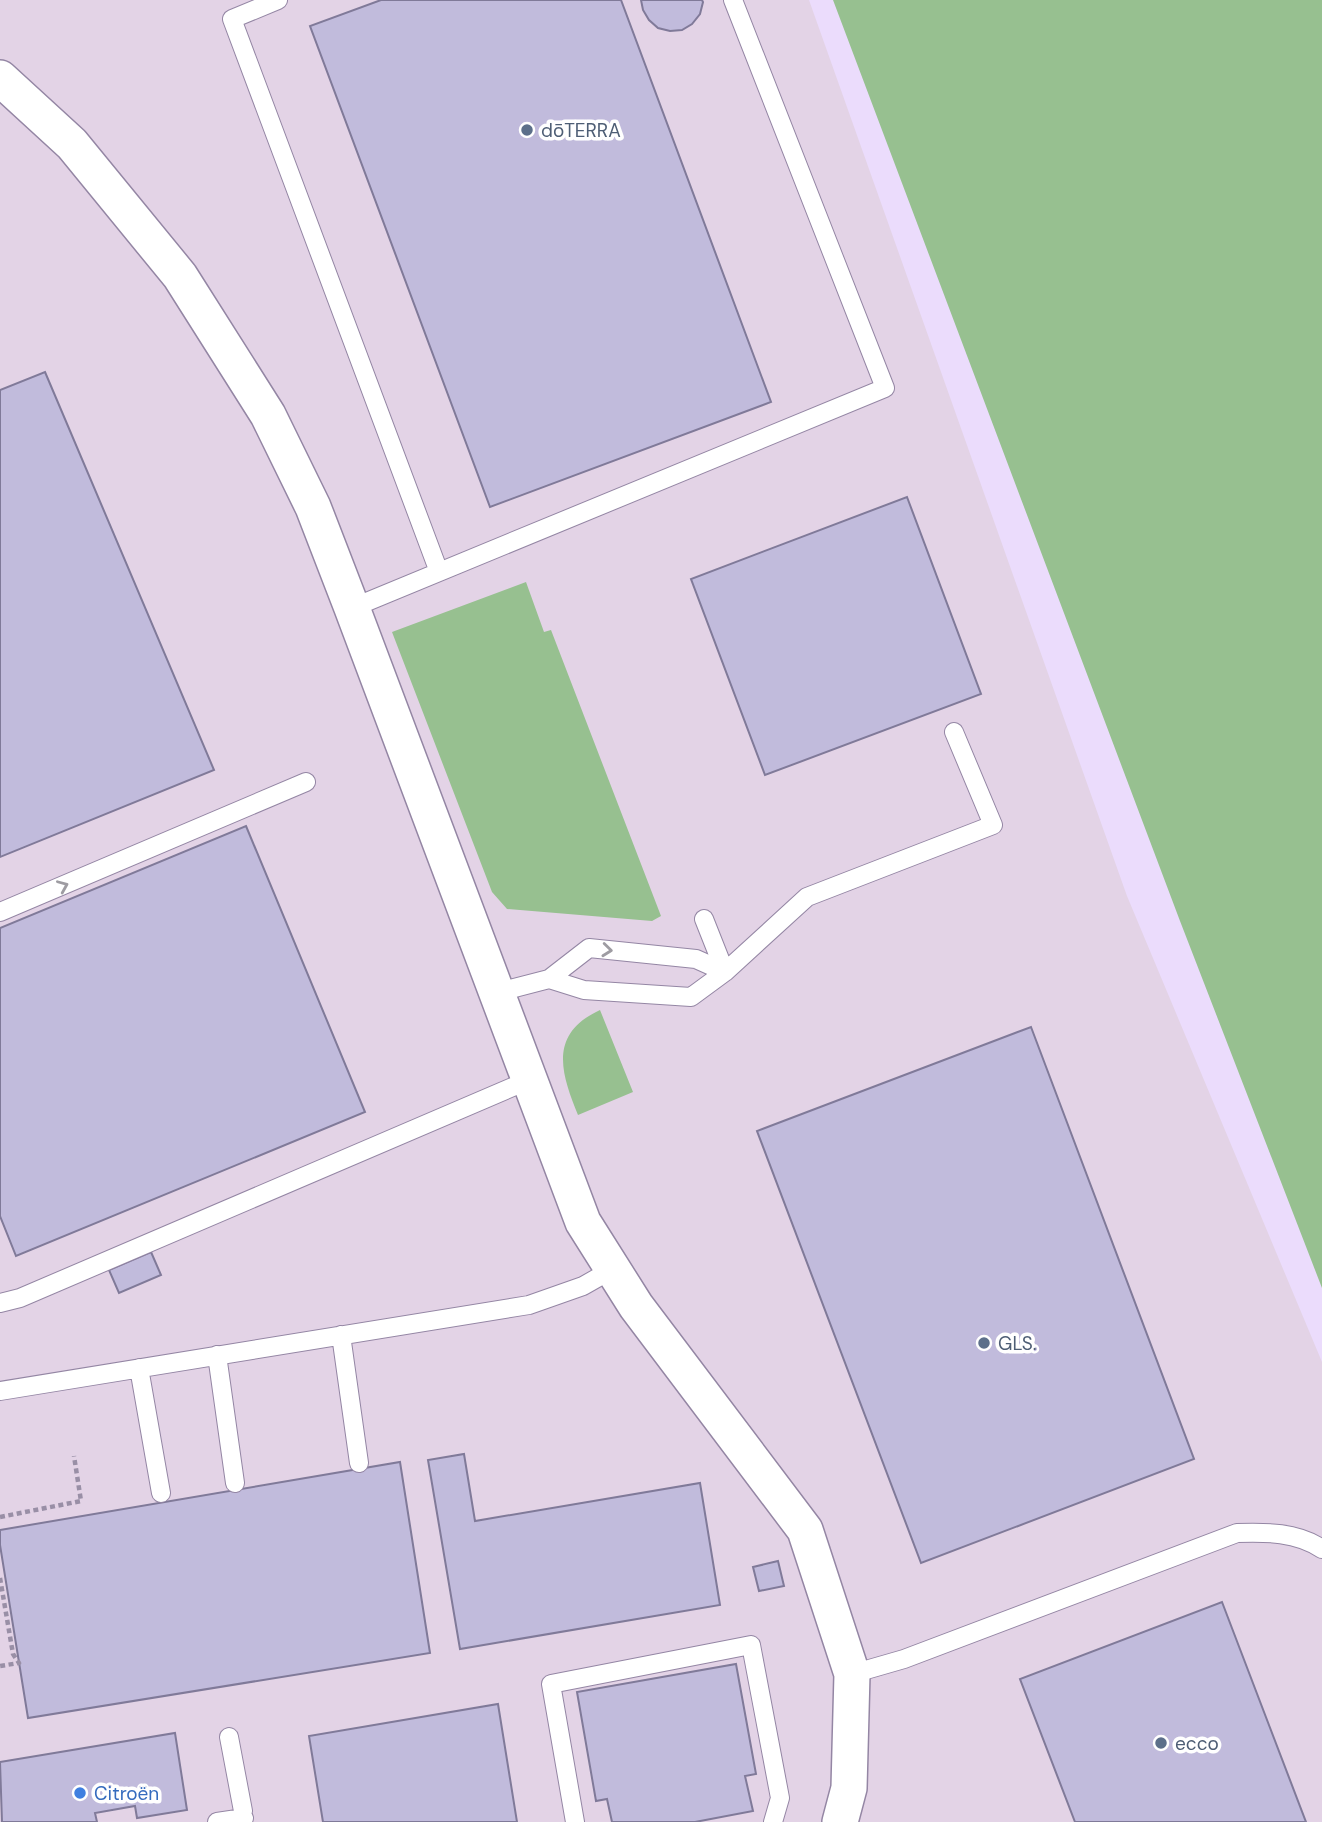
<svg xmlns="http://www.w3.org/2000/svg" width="1322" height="1822" viewBox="0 0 1322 1822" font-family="'DM Sans',sans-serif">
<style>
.industrial{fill:#e3d3e6}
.green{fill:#97c090}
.building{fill:#c1bbdc;stroke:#807a99;stroke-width:2}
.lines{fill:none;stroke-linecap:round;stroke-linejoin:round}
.lane-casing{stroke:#9486a4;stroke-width:20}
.street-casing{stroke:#9486a4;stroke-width:38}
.path{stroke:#998fa6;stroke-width:4.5;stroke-dasharray:5 3.5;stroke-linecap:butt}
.lane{stroke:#fff;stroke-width:18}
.street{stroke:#fff;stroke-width:35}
.oneway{stroke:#9e9ca2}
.service-dot{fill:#5c6f8a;stroke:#fff;stroke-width:2.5}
.shop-dot{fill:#3f7fe0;stroke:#fff;stroke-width:2.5}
.labels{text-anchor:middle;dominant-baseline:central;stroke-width:7;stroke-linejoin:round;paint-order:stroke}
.service-label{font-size:19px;fill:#4e5e75;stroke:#fff;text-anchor:start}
.shop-label{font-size:19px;fill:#366cbe;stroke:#fff;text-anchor:start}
</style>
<rect width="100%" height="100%" fill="#ebdcfc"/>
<path class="industrial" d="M0,0H809L1127,896L1322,1362V1822H0Z"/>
<path class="green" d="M833,0H1322V1288L1180,921Z
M526,582L544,632L551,630L661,916L652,921L507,909L492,892L392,632Z
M600,1010L633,1092L578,1115C561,1073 548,1034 600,1010Z"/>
<path class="building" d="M381,0H621L771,402L490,507L310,26Z
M641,0H702L703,2L700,14L692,24L682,30L670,31L658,28L649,20L643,10Z
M45,372L214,770L0,857V390Z
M907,497L981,694L765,775L691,579Z
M246,826L365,1112L16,1256L0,1216V928Z
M1031,1027L1194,1459L921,1563L757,1131Z
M151,1252L161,1275L119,1293L109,1270Z
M464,1454L475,1521L700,1483L720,1605L460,1649L428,1460Z
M400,1462L430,1653L28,1718L0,1545V1530Z
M778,1561L784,1586L759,1591L753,1567Z
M1222,1602L1306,1822H1075L1020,1679Z
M736,1664L756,1774L745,1776L753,1811L695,1822H612L607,1799L596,1801L577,1692Z
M498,1704L517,1822H323L309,1736Z
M175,1733L187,1810L137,1818L135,1806L95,1813L97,1822H2L0,1762Z"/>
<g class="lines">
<g class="lane-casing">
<path id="lane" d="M278,0L232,19L439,572
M352,608L885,388L733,0
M0,912L306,782
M704,919L725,972
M549,979L584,990L691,997L725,972L807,897L993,825L954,732
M495,993L549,979L589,948L696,959L725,972
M0,1303L20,1298L529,1080
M341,1335L359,1463
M217,1355L235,1483
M139,1368L161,1493
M0,1391L529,1305L583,1286L613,1269
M852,1674L904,1659L1237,1533C1266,1532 1297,1532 1322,1549
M229,1737L243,1811
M217,1822L244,1818
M575,1822L551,1684L751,1645L780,1798L773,1822"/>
</g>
<g class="street-casing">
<path id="street" d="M0,78L72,144L180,276L268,415L313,507L352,608L583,1222L636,1306L805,1530L852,1674L849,1788L840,1822"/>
</g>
<path class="path" d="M0,1517L81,1501L74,1456
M0,1578L13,1654L19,1663L0,1666"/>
<use href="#lane" class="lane"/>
<use href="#street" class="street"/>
</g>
<defs><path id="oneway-chevron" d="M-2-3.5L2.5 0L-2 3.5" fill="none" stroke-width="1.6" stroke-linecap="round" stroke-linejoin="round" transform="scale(1.75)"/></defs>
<g class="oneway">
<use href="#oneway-chevron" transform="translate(63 886) rotate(-23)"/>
<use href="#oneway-chevron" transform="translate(607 950) rotate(6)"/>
</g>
<g class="service-dot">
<circle cx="527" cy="130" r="7"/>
<circle cx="984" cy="1343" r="7"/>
<circle cx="1161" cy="1743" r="7"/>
</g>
<circle class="shop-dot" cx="80" cy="1793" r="7"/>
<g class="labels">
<g class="service-label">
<text x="541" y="130">dōTERRA</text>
<text x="998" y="1343">GLS.</text>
<text x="1175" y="1743">ecco</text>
</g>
<g class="shop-label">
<text x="94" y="1793">Citroën</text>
</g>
</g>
</svg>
